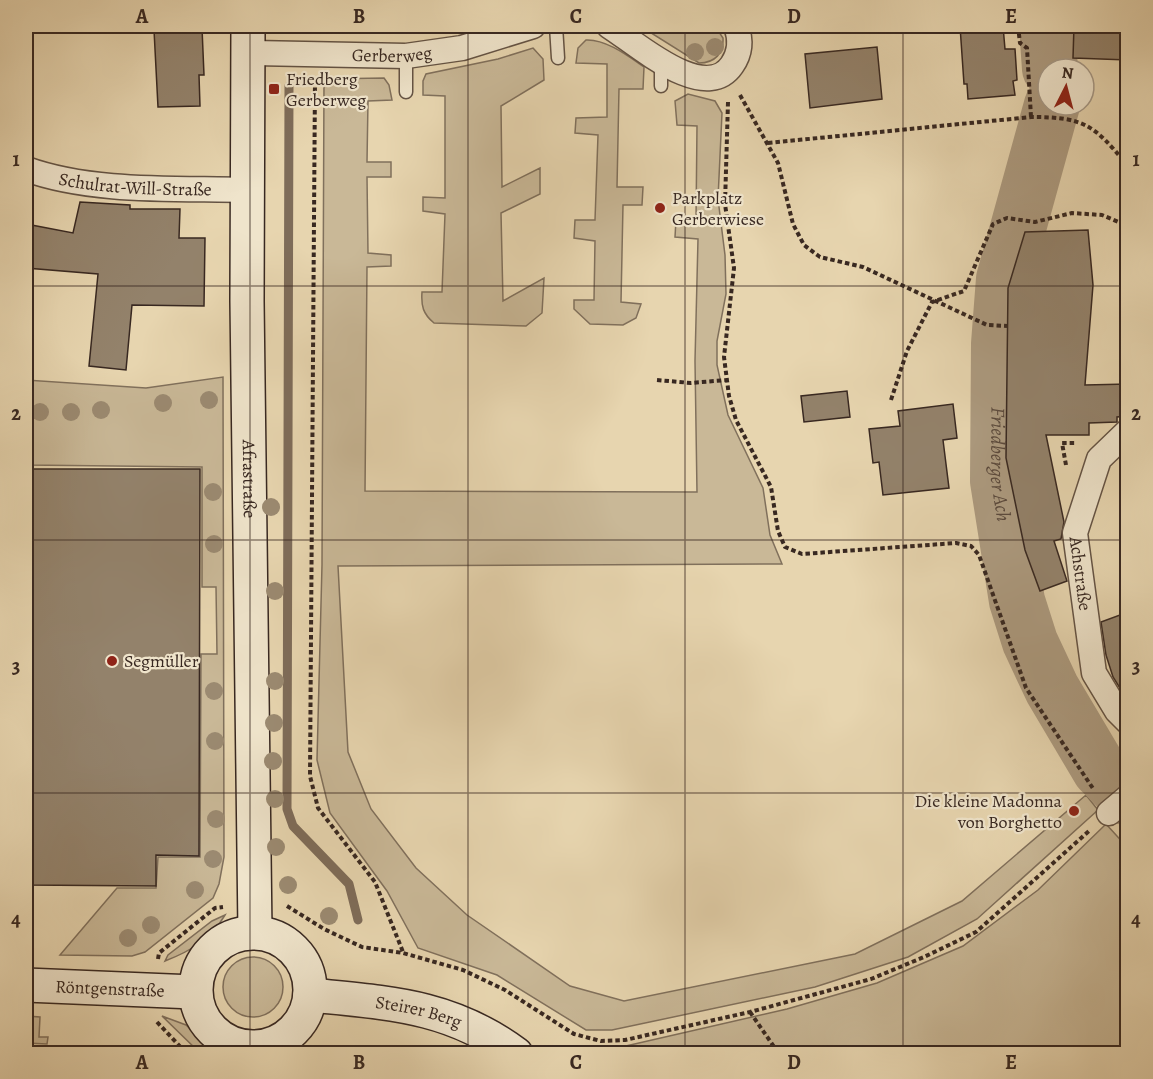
<svg xmlns="http://www.w3.org/2000/svg" width="1153" height="1079" viewBox="0 0 1153 1079" font-family="Alegreya,serif">
<style>
.green{fill:#c9b897;stroke:#80705c;stroke-width:1.5}
.lines{fill:none;stroke-linecap:round;stroke-linejoin:round}
.stream{stroke:#7e6c59;stroke-width:9}
.river{stroke:#ac9a7f;stroke-width:56}
.building{fill:#93826b;stroke:#382821;stroke-width:1.5}
.lane-casing{stroke:#645344;stroke-width:15}
.street-casing{stroke:#645344;stroke-width:27}
.secondary-casing{stroke:#382821;stroke-width:36}
.path{stroke:#382821;stroke-width:4;stroke-dasharray:4.5 3;stroke-linecap:butt}
.lane{stroke:#efe4cb;stroke-width:12}
.street{stroke:#efe4cb;stroke-width:24}
.secondary{stroke:#efe4cb;stroke-width:33}
.tree{fill:#9b8a71}
.grid{fill:none;stroke:#382821;stroke-width:1.5;stroke-opacity:0.55}
.poi-dot{fill:#8f2418;stroke:#efe4cb;stroke-width:2}
.labels{text-anchor:middle;dominant-baseline:central;stroke-width:4.5;stroke-linejoin:round;paint-order:stroke}
.street-label{font-size:18px;fill:#382821;stroke:#efe4cb}
.poi-label{font-size:18px;fill:#382821;stroke:#efe4cb;text-anchor:start}
.water-label{font-size:20px;font-style:italic;fill:#5b4a3d;stroke:#efe4cb}
.neatline{fill:none;stroke:#382821;stroke-width:2}
.grid-label{font-size:20px;text-anchor:middle;font-weight:bold;fill:#382821}
</style>
<rect width="100%" height="100%" fill="#e7d5af"/>
<filter id="stains"><feTurbulence type="fractalNoise" baseFrequency=".00333" numOctaves="4"/><feColorMatrix values="0 0 0 0 .2 0 0 0 0 .09 0 0 0 0 .02 0 0 0 .5 -.17"/></filter>
<radialGradient id="worn" r=".72"><stop offset=".6" stop-color="#630" stop-opacity="0"/><stop offset="1" stop-color="#630" stop-opacity=".3"/></radialGradient>
<path class="green" d="M640,26H715L723,38C724,53 715,63 699,63Z
M586,40C606,39 628,56 644,67L643,89H619L617,187H643L642,205H623L621,302L641,304L636,318L623,325L590,324L574,309V300H594L595,241L574,238L575,220H595L598,135L575,133L576,118L607,117V64L576,63L578,48Z
M533,48L543,59L544,80L501,106L502,187L540,168V194L501,213L503,301L544,278L542,313L526,326L434,323C423,314 421,306 422,292H442L445,214L423,211V197L445,198V96L423,95V81L426,74L498,59Z
M384,78L389,85L392,100L368,101L367,162H391V177H367L368,253L391,255V266L367,267L365,491L697,492L695,361L698,239L675,237L676,220H696L697,126L677,125L675,101L688,94L715,101L722,113L718,199L725,255L726,294L717,341V365L728,415L763,488L770,535L782,564L338,566L348,752L371,809L416,868L467,915L570,986L624,1001L855,954L962,901L1086,795L1098,810L977,919L908,957L815,987L612,1030H586L497,975L418,948L387,891L330,813L317,760L322,565L324,79Z
M223,377L224,857L219,884L213,898L145,952L132,956L60,955L117,888H156L158,857H200L201,654H217L216,587H202V467L26,465V380L146,388Z
M1106,824L1127,847V1053L591,1054L787,1009L877,983L963,946L1038,890Z
M225,915C211,939 191,951 165,961L168,955L212,921Z
M223 987a30 30 0 1 1 60 0a30 30 0 1 1-60 0Z
M26,1016L40,1017L39,1037H48L47,1044L26,1043Z
M162,1016L186,1025L216,1053H200Z"/>
<g class="lines">
<path class="stream" d="M289,86L287,809L293,826L349,884L358,920
M350,1054L353,1051"/>
<g class="river">
<path d="M1047,26L1050,69"/>
<path id="s1" d="M1052,105L1004,279L999,344L998,481L1017,601L1030,642L1052,689L1100,770L1128,798"/>
</g>
</g>
<path class="building" d="M960,26H1003L1005,49H1015L1017,80L1013,81L1015,95L968,99L967,84H964Z
M1074,26H1128V60L1073,58Z
M202,28L204,75H199L200,106L158,107L154,30Z
M877,47L882,99L810,108L805,54Z
M80,202L130,205V209H180L179,238H205L204,306L132,305L126,370L89,366L98,274L26,268V224L73,233Z
M1088,230L1093,285L1085,385L1128,384V416L1117,417V422L1089,423V435H1046L1064,522L1061,539L1054,541L1067,581L1040,591L1025,550L1006,458L1008,288L1025,232Z
M847,391L850,417L804,422L801,396Z
M953,404L957,438L943,440L949,488L883,495L879,462L873,463L869,429L900,426L898,411Z
M26,469H200L199,856L156,855V886L26,885Z
M1128,612V701L1113,677L1106,655L1101,622Z"/>
<g class="lines">
<g class="lane-casing">
<path id="lane" d="M556,26L558,58
M406,56V92
M661,86V60"/>
</g>
<g class="street-casing">
<g id="street">
<path d="M609,26C636,43 705,105 732,65C741,52 741,39 736,26"/>
<path id="s2" d="M248,53L406,56L462,48L533,26"/>
<path id="s3" d="M26,169C92,193 177,188 247,190"/>
<path id="s4" d="M1128,431L1099,459L1075,533L1094,673L1117,711L1128,722"/>
<path d="M1109,813L1128,797"/>
</g>
</g>
<g class="secondary-casing">
<g id="secondary">
<path id="s5" d="M248,26L247,301L255,932"/>
<circle cx="253" cy="990" r="57"/>
<path id="s6" d="M26,985L194,992"/>
<path id="s7" d="M310,995C389,1003 450,1005 516,1054"/>
</g>
</g>
<path class="path" d="M1018,26L1020,43L1027,48L1031,117
M315,80L310,776L318,808L375,882L403,952
M740,95L778,163L793,224L804,245L820,257L863,267L987,325L1007,326
M728,102L725,204L734,268L724,357L729,396L736,420L771,487L778,531L785,547L802,554L956,543L971,546L979,555L1026,688L1094,790
M768,143L1031,117C1085,117 1094,125 1128,166
M657,380L691,383L727,380
M891,400L907,351L932,302L964,291L993,224L1007,218L1035,222L1072,213L1102,215L1128,226
M1066,465L1062,443H1077
M287,906L324,929L362,947L403,953L463,970L505,990L574,1034L601,1041L625,1040L750,1012L871,979L924,957L976,932L1090,830
M158,959L159,953L215,908L223,907
M750,1012L779,1054
M157,1022L187,1054"/>
<use href="#lane" class="lane"/>
<use href="#street" class="street"/>
<use href="#secondary" class="secondary"/>
</g>
<g class="tree">
<circle cx="715" cy="47" r="9"/>
<circle cx="695" cy="52" r="9"/>
<circle cx="209" cy="400" r="9"/>
<circle cx="163" cy="403" r="9"/>
<circle cx="101" cy="410" r="9"/>
<circle cx="40" cy="412" r="9"/>
<circle cx="71" cy="412" r="9"/>
<circle cx="213" cy="492" r="9"/>
<circle cx="271" cy="507" r="9"/>
<circle cx="214" cy="544" r="9"/>
<circle cx="275" cy="591" r="9"/>
<circle cx="275" cy="681" r="9"/>
<circle cx="214" cy="691" r="9"/>
<circle cx="274" cy="723" r="9"/>
<circle cx="215" cy="741" r="9"/>
<circle cx="273" cy="761" r="9"/>
<circle cx="275" cy="799" r="9"/>
<circle cx="216" cy="819" r="9"/>
<circle cx="276" cy="847" r="9"/>
<circle cx="213" cy="859" r="9"/>
<circle cx="288" cy="885" r="9"/>
<circle cx="195" cy="890" r="9"/>
<circle cx="329" cy="916" r="9"/>
<circle cx="151" cy="925" r="9"/>
<circle cx="128" cy="938" r="9"/>
</g>
<path class="grid" d="M250,26V1054M468,26V1054M685,26V1054M903,26V1054M26,286H1128M26,540H1128M26,793H1128"/>
<g class="poi-dot">
<rect x="268" y="83" width="12" height="12" rx="3"/>
<circle cx="660" cy="208" r="6"/>
<circle cx="112" cy="661" r="6"/>
<circle cx="1074" cy="811" r="6"/>
</g>
<g class="labels">
<g class="street-label">
<text stroke="none"><textPath href="#s2" startOffset="144">Gerberweg</textPath></text>
<text stroke="none"><textPath href="#s3" startOffset="111">Schulrat-Will-Straße</textPath></text>
<text stroke="none"><textPath href="#s5" startOffset="453">Afrastraße</textPath></text>
<text stroke="none"><textPath href="#s4" startOffset="159">Achstraße</textPath></text>
<text stroke="none"><textPath href="#s6" startOffset="84">Röntgenstraße</textPath></text>
<text stroke="none"><textPath href="#s7" startOffset="110">Steirer Berg</textPath></text>
</g>
<g class="poi-label">
<text x="286" y="79">Friedberg<tspan x="286" dy="21">Gerberweg</tspan></text>
<text x="672" y="198">Parkplatz<tspan x="672" dy="21">Gerberwiese</tspan></text>
<text x="124" y="661">Segmüller</text>
<text x="1062" y="801" text-anchor="end">Die kleine Madonna<tspan x="1062" dy="21">von Borghetto</tspan></text>
</g>
<g class="water-label">
<text stroke="none"><textPath href="#s1" startOffset="366">Friedberger Ach</textPath></text>
</g>
</g>
<rect width="1153" height="1079" fill="none" stroke="#e7d5af" stroke-width="66"/>
<g transform="translate(1066 87) rotate(6)"><circle r="28" fill="#efe4cb" stroke="#a69987" stroke-width="1.5"/>
<path d="M0-4.5L10 22L0 15L-10 22Z" fill="#8f2418"/>
<text y="-9" font-size="16" font-weight="bold" text-anchor="middle" fill="#382821">N</text>
</g>
<rect x="33" y="33" width="1087" height="1013" class="neatline"/>
<g class="grid-label">
<text x="142" y="23">A</text>
<text x="359" y="23">B</text>
<text x="576" y="23">C</text>
<text x="794" y="23">D</text>
<text x="1011" y="23">E</text>
<text x="16" y="166">1</text>
<text x="1136" y="166">1</text>
<text x="16" y="420">2</text>
<text x="1136" y="420">2</text>
<text x="16" y="673">3</text>
<text x="1136" y="673">3</text>
<text x="16" y="926">4</text>
<text x="1136" y="926">4</text>
<text x="142" y="1069">A</text>
<text x="359" y="1069">B</text>
<text x="576" y="1069">C</text>
<text x="794" y="1069">D</text>
<text x="1011" y="1069">E</text>
</g>
<rect width="100%" height="100%" filter="url(#stains)"/>
<rect width="100%" height="100%" fill="url(#worn)"/>
</svg>
